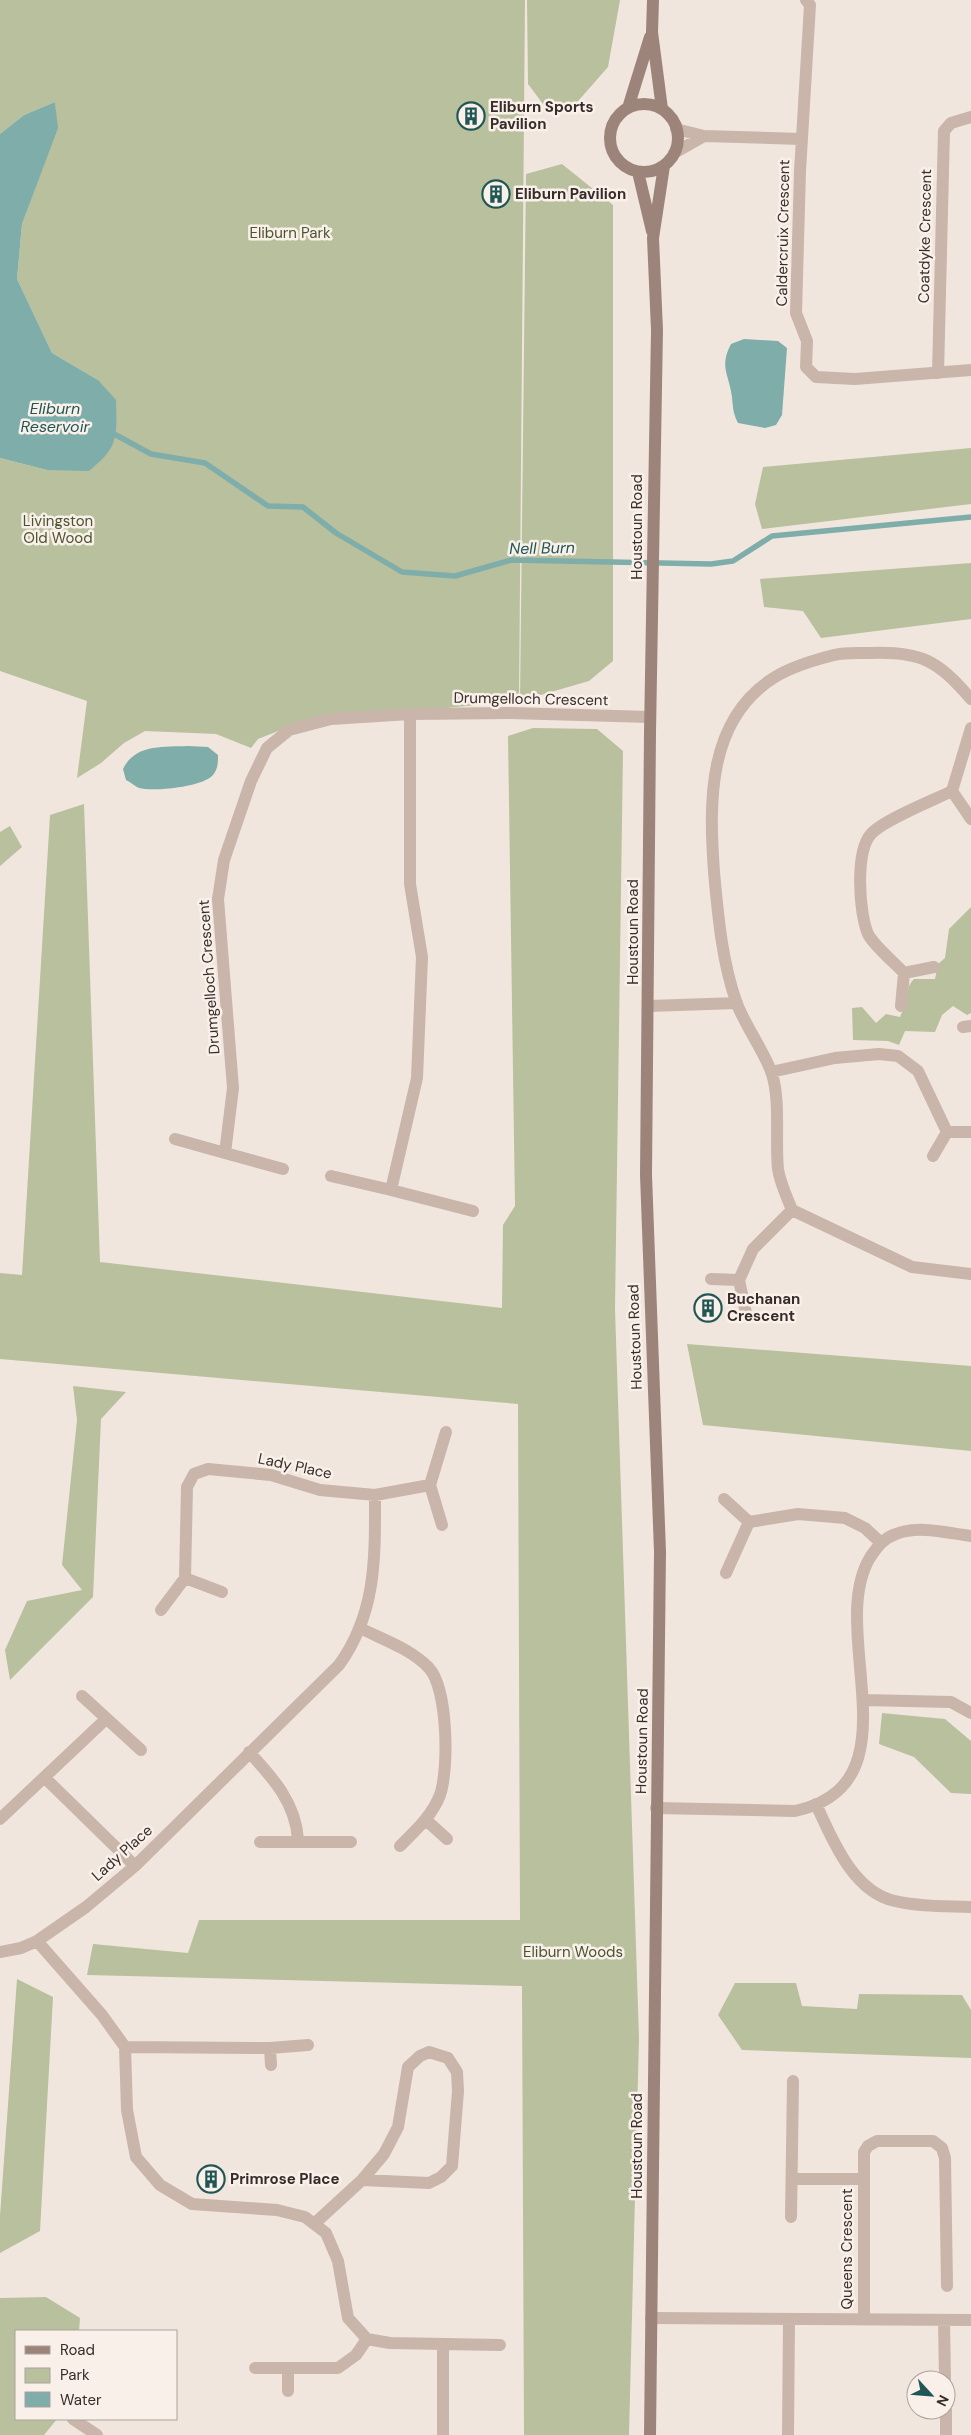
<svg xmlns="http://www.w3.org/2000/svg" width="971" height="2435" viewBox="0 0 971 2435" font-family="'DM Sans',sans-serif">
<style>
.green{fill:#b8c09e}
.water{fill:#7eadaa}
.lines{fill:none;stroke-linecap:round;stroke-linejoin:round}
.stream{stroke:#7eadaa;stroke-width:5.5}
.street{stroke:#c9b5aa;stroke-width:12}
.secondary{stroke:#9d847b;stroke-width:12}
.labels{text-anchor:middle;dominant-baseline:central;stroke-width:5;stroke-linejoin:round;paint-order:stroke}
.poi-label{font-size:15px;font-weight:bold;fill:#372c29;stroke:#f9f0ea;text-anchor:start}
.park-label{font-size:15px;fill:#4a542e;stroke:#f9f0ea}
.street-label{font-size:15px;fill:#372c29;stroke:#f9f0ea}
.water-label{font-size:16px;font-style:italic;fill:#205654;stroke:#f9f0ea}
</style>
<rect width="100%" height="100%" fill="#f1e6dd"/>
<path class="green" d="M0,0H525L519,701L301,722L258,739L251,748L216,734L145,731L124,743L101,763L77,778L87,701L0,671V458L47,470L98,380L52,353L17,279L22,224L57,127L55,102L24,115L0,134Z
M527,0H620L608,67L572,108L549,112L528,84Z
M562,164L613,205V661L589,681L520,701L526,174Z
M971,448V504L762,529L755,504L763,467Z
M971,563V619L821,638L803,611L764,607L760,579Z
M533,728L597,729L623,751L615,1309L639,2038L629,2435H524L522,1986L87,1975L93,1944L188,1953L199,1920H520L518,1404L0,1359V1273L22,1275L50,815L84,804L100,1262L502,1308L503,1225L515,1206L508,736Z
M10,826L22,847L0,866V832Z
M971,907V1013L967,1015L953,1006L942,1015L935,1032L905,1031L899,1045L888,1041L853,1040L852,1008L862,1007L876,1023L886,1014L900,1017C907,1004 904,989 914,979H935L938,964L945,958L949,929Z
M687,1344L971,1366V1451L703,1425Z
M73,1386L126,1392L101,1419L93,1597L10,1680L5,1650L27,1601L82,1590L62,1565L77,1420Z
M882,1713L945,1719L971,1741V1794L951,1793L914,1757L879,1744Z
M17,1979L53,1997L40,2231L0,2253V2216Z
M735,1983H796L802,2006L857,2009L859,1994L962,1995L971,2010V2058L742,2050L718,2015Z
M46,2297L80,2318L79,2331H16V2419H57L44,2435H0V2298Z"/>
<path class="water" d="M55,102L58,128L22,224L17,279L52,353L98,380L116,400C117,437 119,447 89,471L47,470L0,458V134L24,115Z
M744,339L778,341L787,348L782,415L776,425L765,428L738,423C733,413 733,408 732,397C729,374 719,367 731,344Z
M188,746L208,747L218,755C218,763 218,770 212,776C201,787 153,792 139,788C135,786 130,782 126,780L123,769C135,744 163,747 188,746Z"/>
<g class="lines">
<path class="stream" d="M116,435L151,454L205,463L268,506L303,507L336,533L402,572L455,576L511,560L711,564L733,561L772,536L971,517"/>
<path class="street" d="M806,0L810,5L800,171L796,313L807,341L806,367L816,377L855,379L971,370
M676,129L704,136L801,139
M674,153L704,136
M938,373L944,131L951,123L971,117
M971,699C938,661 922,651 870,653C858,653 846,652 834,655C814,660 793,666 775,677C707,719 709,802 714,872C718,916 722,962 737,1004C746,1027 762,1048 771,1071C781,1098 775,1141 778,1169C780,1183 787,1197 792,1210L912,1267L971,1274
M971,728L952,791L971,819
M904,973C895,963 874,946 868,934C859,913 855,852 871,834C883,820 934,800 952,791
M649,1006L737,1003
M901,1006L904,973L934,967
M963,1027L971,1026
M771,1072L835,1058L879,1054L898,1056L918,1071L947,1132H971
M175,1139L225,1153L233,1088L218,899L224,860L251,781L267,748L289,730L331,719L410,714
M225,1153L283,1169
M933,1156L947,1132
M331,1176L391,1190
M473,1211L391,1190L417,1078L422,957L410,884V714L510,713L650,717
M711,1279L739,1280L746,1313
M739,1280L753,1249L792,1210
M724,1499L749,1522L726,1573
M749,1522L798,1514L845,1518L865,1528L880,1542
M442,1525L430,1485L446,1432
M185,1578L222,1592
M161,1610L185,1578L187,1487L194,1474L208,1469L271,1475L320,1490L375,1495L430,1485
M360,1628C384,1640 411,1649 429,1668C448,1689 449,1769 440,1795C432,1816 415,1831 400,1846
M82,1696L141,1750
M863,1700L951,1702L971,1713
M249,1752C273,1778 296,1803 298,1840
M45,1778L135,1866
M816,1804C832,1839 853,1892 895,1901C919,1907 946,1906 971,1907
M656,1808L795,1811C921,1784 824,1629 871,1556C878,1546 884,1538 896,1534C919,1525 947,1533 971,1536
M0,1819L106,1719
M426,1820L447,1839
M260,1842H351
M37,1941L102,2015L125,2047L127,2110L136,2157L160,2185L192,2204L277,2210L305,2217L326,2233L338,2261L348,2318L367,2339L390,2343L500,2345
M0,1952L21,1948L37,1941L86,1907L135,1866L339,1665C377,1612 375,1557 375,1495
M125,2047L270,2048L308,2045
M270,2048L271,2065
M792,2179H863
M791,2217L793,2081
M314,2224L362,2180L384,2154L398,2127L408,2067L420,2056L429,2052L448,2058L457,2072L458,2091L452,2166L441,2177L429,2183L362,2180
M651,2318L971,2320
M864,2319V2152L868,2146L877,2141H933L942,2148L945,2158L947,2286
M944,2320L945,2380
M255,2368H338L356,2355L367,2339
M288,2369V2391
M946,2410V2435
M73,2419L97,2435
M443,2435V2345
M788,2435L789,2319"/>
<path class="secondary" d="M653,0L652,32L662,109
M610 138a34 34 0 1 1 68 0a34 34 0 1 1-68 0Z
M628,108L650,37
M638,172L652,231
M650,2435L660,1552L646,1175L650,733L657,330L653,238L664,166"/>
</g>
<defs>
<g id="building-ring" transform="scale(1.4375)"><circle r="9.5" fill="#f9f0ea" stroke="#205654" stroke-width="1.5"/><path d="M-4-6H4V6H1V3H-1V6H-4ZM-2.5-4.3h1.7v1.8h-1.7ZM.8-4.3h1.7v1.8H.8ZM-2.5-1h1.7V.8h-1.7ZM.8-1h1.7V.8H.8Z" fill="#205654"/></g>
</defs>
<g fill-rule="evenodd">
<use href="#building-ring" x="471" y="116"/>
<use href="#building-ring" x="496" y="194"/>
<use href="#building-ring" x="708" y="1308"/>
<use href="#building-ring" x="211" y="2179"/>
</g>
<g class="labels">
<g class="poi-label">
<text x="490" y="107">Eliburn Sports<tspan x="490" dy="17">Pavilion</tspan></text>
<text x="515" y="194">Eliburn Pavilion</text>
<text x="727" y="1299">Buchanan<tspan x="727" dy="17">Crescent</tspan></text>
<text x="230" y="2179">Primrose Place</text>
</g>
<g class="park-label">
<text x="290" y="233">Eliburn Park</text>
<text x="58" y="521">Livingston<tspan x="58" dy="17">Old Wood</tspan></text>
<text x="573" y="1952">Eliburn Woods</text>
</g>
<g class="street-label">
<text transform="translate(783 233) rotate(-89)">Caldercruix Crescent</text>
<text transform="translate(925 236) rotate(-89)">Coatdyke Crescent</text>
<text transform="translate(637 527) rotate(-90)">Houstoun Road</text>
<text transform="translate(531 699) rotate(1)">Drumgelloch Crescent</text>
<text transform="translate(633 932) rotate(-90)">Houstoun Road</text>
<text transform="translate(209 977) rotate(-94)">Drumgelloch Crescent</text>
<text transform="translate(635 1337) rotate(-92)">Houstoun Road</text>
<text transform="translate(295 1466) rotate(12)">Lady Place</text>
<text transform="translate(642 1741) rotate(-89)">Houstoun Road</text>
<text transform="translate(122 1853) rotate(-42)">Lady Place</text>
<text transform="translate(637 2146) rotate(-90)">Houstoun Road</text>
<text transform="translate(847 2249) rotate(-90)">Queens Crescent</text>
</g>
<g class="water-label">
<text x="55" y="408">Eliburn<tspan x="55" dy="18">Reservoir</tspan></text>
<text transform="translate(542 548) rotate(-1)">Nell Burn</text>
</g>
</g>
<rect x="15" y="2330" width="162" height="90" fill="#f9f0ea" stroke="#aba29d"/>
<rect x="25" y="2346" width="25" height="8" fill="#9d847b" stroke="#aba29d"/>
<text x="60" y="2355" font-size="15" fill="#372c29">Road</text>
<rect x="25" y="2368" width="25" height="15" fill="#b8c09e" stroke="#aba29d"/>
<text x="60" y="2380" font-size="15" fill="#372c29">Park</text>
<rect x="25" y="2392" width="25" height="15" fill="#7eadaa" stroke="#aba29d"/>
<text x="60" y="2405" font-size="15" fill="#372c29">Water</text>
<g transform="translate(931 2395) rotate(116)"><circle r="24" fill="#f9f0ea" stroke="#aba29d"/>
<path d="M0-4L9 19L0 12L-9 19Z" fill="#205654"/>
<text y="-8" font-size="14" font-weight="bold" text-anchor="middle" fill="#372c29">N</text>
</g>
</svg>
